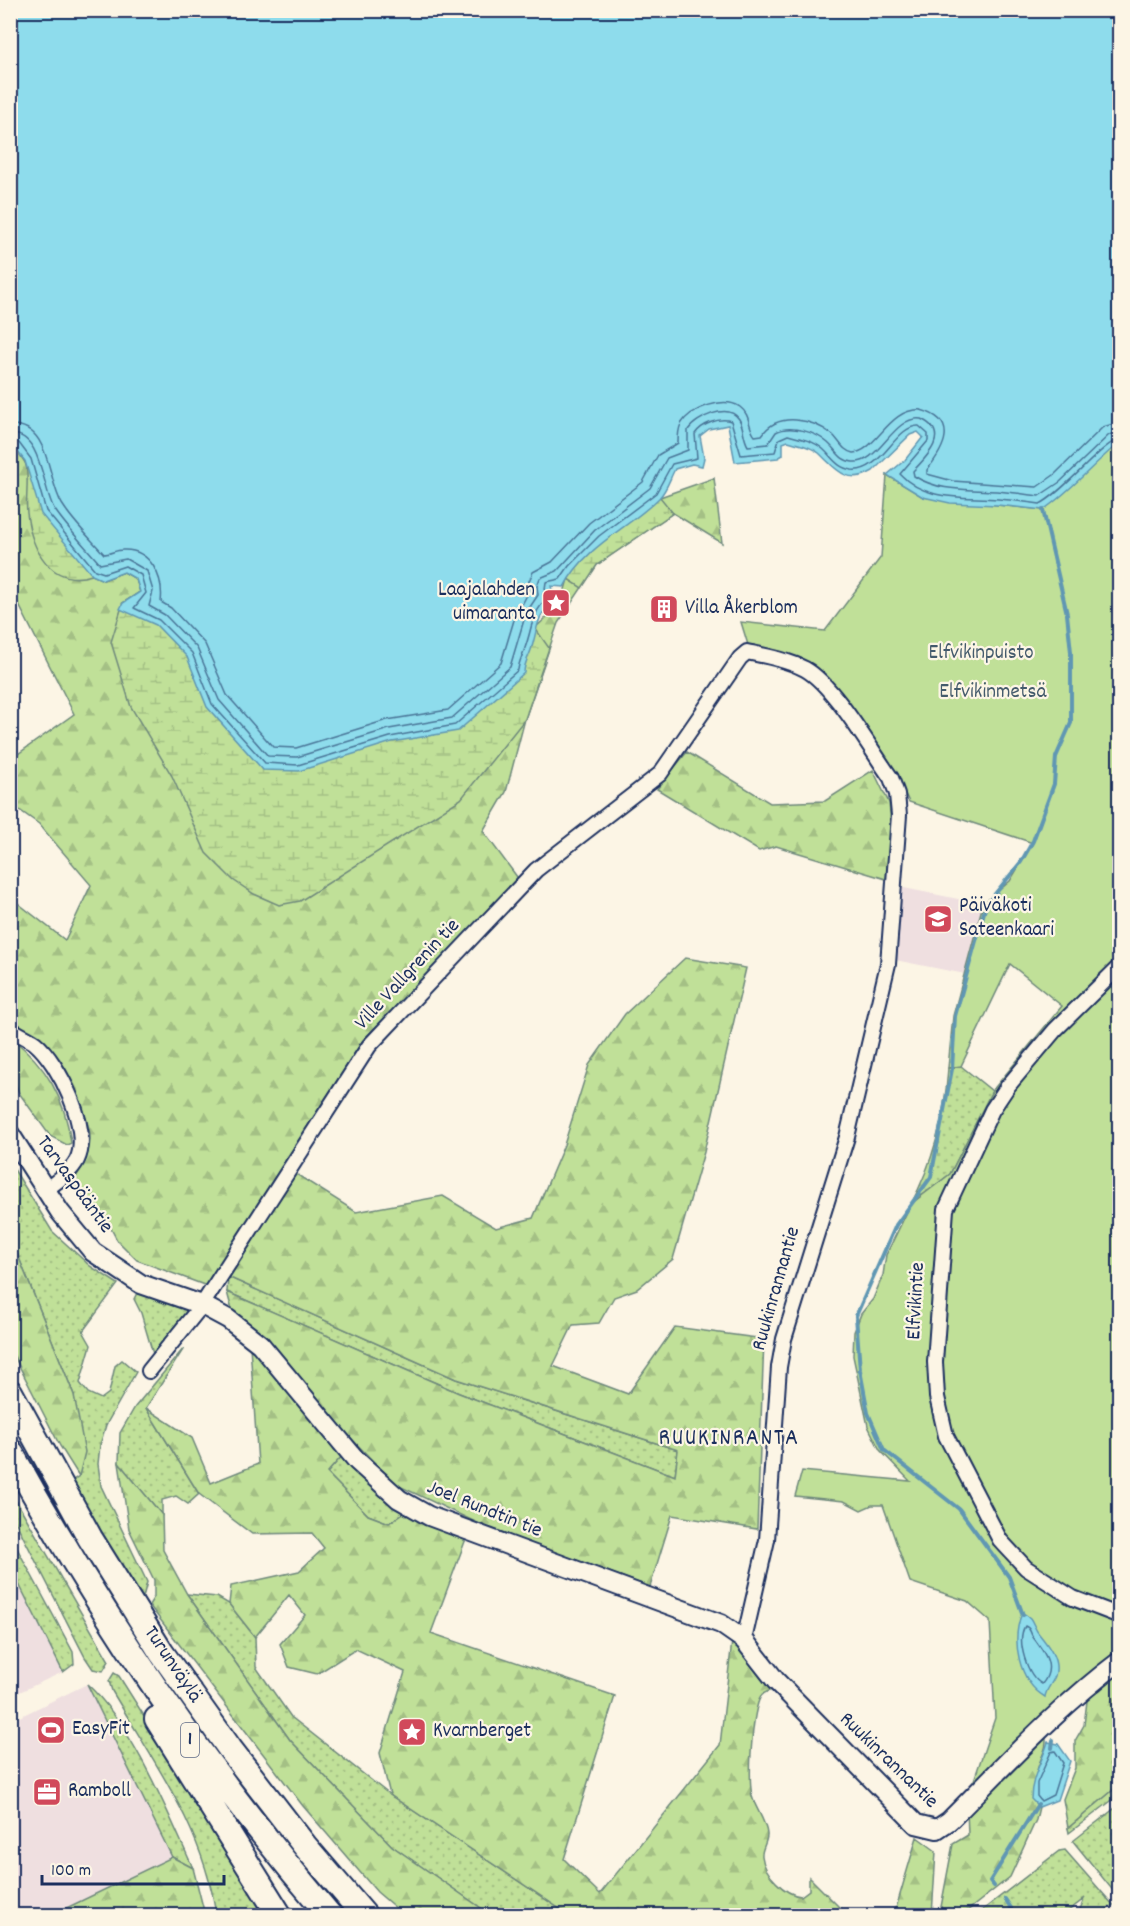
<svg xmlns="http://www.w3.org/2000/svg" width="1130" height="1926" viewBox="0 0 1130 1926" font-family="Dekko,sans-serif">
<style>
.built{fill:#efdfe0}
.grass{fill:url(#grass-dots);stroke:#6e887b;stroke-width:1.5}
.forest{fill:url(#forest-firs);stroke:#6e887b;stroke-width:1.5}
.wetland{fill:url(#wetland-marsh);stroke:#6e887b;stroke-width:1.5}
.park{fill:#c0e098;stroke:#6e887b;stroke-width:1.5}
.water{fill:#8edcec;stroke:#6097b3;stroke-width:1.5}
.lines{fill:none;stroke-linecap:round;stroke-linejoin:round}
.shore{stroke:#497497;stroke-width:1.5}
.stream{stroke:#6097b3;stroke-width:4}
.street-casing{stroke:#1b2f5e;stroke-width:18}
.secondary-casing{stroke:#1b2f5e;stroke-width:22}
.highway-casing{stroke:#1b2f5e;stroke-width:28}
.street{stroke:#fcf5e5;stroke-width:14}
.secondary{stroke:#fcf5e5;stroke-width:18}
.highway{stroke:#fcf5e5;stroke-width:24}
.labels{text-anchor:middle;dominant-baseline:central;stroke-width:4.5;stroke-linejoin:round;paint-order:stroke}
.shield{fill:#fcf5e5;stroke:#5e6a86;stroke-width:1.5}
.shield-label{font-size:20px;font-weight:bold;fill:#1b2f5e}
.poi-label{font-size:21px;fill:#1b2f5e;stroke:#fcf5e5;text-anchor:start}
.park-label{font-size:21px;fill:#445b6c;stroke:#fcf5e5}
.street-label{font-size:21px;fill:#1b2f5e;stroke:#fcf5e5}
.quarter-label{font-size:24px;letter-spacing:1.5px;fill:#1b2f5e;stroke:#fcf5e5}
</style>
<defs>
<pattern id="grass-dots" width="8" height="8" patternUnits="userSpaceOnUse" patternTransform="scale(1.5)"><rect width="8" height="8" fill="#c0e098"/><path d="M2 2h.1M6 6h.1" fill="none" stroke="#a4c085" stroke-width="1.8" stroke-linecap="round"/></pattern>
<pattern id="forest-firs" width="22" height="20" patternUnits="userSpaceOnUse" patternTransform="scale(1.5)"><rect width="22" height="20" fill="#c0e098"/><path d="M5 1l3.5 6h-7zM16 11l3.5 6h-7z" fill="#a4c085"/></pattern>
<pattern id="wetland-marsh" width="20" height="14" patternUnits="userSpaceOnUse" patternTransform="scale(1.5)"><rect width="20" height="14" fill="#c0e098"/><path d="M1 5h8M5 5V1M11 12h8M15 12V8" fill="none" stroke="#a4c085"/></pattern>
</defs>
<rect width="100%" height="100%" fill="#fcf5e5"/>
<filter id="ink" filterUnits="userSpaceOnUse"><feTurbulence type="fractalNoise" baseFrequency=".0167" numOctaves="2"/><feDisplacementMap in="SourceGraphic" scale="12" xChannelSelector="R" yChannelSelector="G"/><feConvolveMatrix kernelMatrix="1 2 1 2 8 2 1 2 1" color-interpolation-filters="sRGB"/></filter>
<g filter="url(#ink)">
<path class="built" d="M899,887L983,904L965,974L895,960Z
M10,1568L63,1672L11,1696H10Z
M87,1684L172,1857L52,1915L11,1916V1721Z"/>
<path class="grass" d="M961,1066L992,1091L950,1174L911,1204C933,1163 945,1115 948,1068Z
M10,1163L52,1231L90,1266L118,1284L83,1331L91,1345L80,1383L88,1393L101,1399L109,1393L115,1366L122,1360L136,1372L106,1425L100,1445L98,1464L101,1486L147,1582L142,1601L70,1482L79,1476L74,1395L11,1238Z
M228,1277L456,1379L678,1450L675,1476L459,1393L227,1292Z
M138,1291L191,1309L153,1354L141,1313L134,1299Z
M184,1348L146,1408L199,1494L188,1504L176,1496L162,1500V1515L119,1463L120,1433L135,1407Z
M342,1456L405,1512L389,1523L368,1515L327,1473Z
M10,1490L109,1661L103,1671L93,1669L85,1657L11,1513Z
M11,1537L73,1652L74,1664L63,1672L11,1568Z
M187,1594L217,1597L229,1604L255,1637L256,1667L291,1717L390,1795L569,1915H491L392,1846L290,1740Z
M114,1673L119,1676L269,1915H216C205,1832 154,1762 112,1691L109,1681Z
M87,1684C133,1726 167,1811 193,1868L172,1857Z
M1119,1785V1795L1069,1833L1068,1828Z
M1119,1805V1898L1073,1841Z
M1065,1850L1113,1905L1100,1915H1078L1084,1899L1063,1915L975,1916L1059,1851Z"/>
<path class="forest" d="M14,446L103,580L124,572L136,579L140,592L123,603L535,628L561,604L568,579L637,514L660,497L714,478L722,543L673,513L597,565L558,623L525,719L506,792L483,831L520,881L363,1040L207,1286L137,1260L117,1240L104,1215L70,1186C80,1172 89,1157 90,1140C91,1131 87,1121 84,1113C71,1072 47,1044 11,1021L10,897L65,940L91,885L39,824L11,804V759L74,714L11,589V449Z
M687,752L770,803L825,801L873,770L889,803L891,823L886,879L776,846L759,851L657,789Z
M685,958L746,968L704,1152L673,1259L637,1289L614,1297L599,1323L573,1325L553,1366L628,1394L675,1327L764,1339L757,1529L672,1515L650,1587L488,1528L395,1484L329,1415L265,1341L232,1310L227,1292L459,1393L675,1476L678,1450L456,1379L228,1277L293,1172L356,1212L443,1196L496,1228L533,1218L564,1145L589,1065L625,1014Z
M11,1038C47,1065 65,1099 71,1143L67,1145L50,1136L19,1093L11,1072Z
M11,1238L74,1395L85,1452L79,1476L60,1446L11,1350Z
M250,1346L259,1350L342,1456L327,1473L368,1515L389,1523L405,1512L467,1536L431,1633L615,1696L564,1859L600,1894L720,1745L732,1641L773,1690C767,1691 761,1694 759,1700C752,1719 748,1776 752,1796C755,1808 766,1821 767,1834C768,1841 761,1849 762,1856C764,1874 785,1895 801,1896L809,1890V1877L847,1915H569L390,1795L380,1753L405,1672L356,1649L317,1674L289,1667L280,1644L305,1615L289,1595L255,1637L229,1604L231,1586L299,1571L324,1548L312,1533L252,1534L199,1494L146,1408L192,1438L211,1483L258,1464Z
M119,1463L162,1515L163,1550L187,1594L290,1740L392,1846L491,1915H404L377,1892L303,1806L149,1605L154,1597V1580L129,1529Z
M1119,1666V1785L1068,1828L1063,1799L1075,1768V1741L1084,1725L1087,1701L1084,1698Z
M1045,1733C1049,1749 1040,1757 1037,1771C1036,1782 1037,1795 1037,1806L1039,1807L1036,1820L1010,1877L962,1915H945L941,1907L953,1844L968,1835L967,1809Z
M917,1837L936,1851L932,1915H894Z
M172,1857L193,1868L205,1915H52Z"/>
<path class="wetland" d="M11,401L537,624L535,628L549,648L525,719L461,799L300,901L279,905L254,894L233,880L206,853L172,776L131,707L111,642L123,603L140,592L136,579L124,572L103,580L92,575C51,588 31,549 27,513C25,497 30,476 25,462C24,457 18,451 14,447L11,449Z
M636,497H660L673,513L597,565L582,588L568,579L554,575Z"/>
<path class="park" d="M1119,11V1648L1029,1731L969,1795L995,1718L990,1621L967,1601L910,1582L883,1505H872L861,1510L844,1501L795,1496L802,1471L910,1481L880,1450L868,1426L853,1356L854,1332L861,1314L873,1299L883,1275L886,1255L911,1204L950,1174L992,1091L1062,1006L1010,964L961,1066L948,1068L953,1016L983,904L1010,881L1033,843L909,802L897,777L834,690L812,665L748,645L741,622L825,631L881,557L887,475L923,497L1043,510Z"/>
<path class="water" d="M10,11H1119V443C1092,465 1071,491 1043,510L997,505L950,503L923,497L887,475L905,460L923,437L918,432L910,435L873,471C847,486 836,469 819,453C811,446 798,444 788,441L783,443V455L778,458L735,462L728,425L709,429L700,436L704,458L702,466L692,464L675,469C670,478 667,490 659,498C628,529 586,545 564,587L551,586L552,590L562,598C534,613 540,623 531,650C528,659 524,663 524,673L458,731L392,742L299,771L263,770L207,707L187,657L156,625L120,609L123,603L140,592L136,579L124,572L103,580L92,575L41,514L25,461L14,447L11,449Z
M1022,1613C1034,1617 1032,1626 1039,1634C1048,1645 1060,1660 1055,1676C1052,1684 1046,1689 1045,1697C1018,1681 1011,1640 1022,1613Z
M1048,1742L1058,1744L1070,1761L1057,1800L1039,1807L1031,1799C1031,1777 1042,1762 1048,1742Z"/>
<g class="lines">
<path class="shore" d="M10,425C51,423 47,480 62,504C73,522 90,538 104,554C110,554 116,550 122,550C151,548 164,578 161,602L171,608L205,644L227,695L273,747L296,748L387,720L448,710L501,663L514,620L528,593L529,581L533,572L552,562L589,523L643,482L658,455L678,443C678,437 678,430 681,424C691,408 724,396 740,407C751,415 748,428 755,436L762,435C778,411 813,419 833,435C840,442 843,451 853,453C876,452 889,407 921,410C960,421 944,449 927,470V474L953,481L1037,487L1054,475L1103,427L1120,422
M10,434C43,432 42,491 55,510C68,529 85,546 100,564L126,559L147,571L153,591L149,606L165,615L197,648L219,700L268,756L297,757L389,729L452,718L510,667L526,613L538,595L537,586L540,578L557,571L595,530L650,488L667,458L688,450V430C696,418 728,402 739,419C744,427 743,438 748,446L768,444L776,432C790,424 816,432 828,443C837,451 840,461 853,462C879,465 893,415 921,419C951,433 928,456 913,471L914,476C940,492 966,489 996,491C1010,492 1024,494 1039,496L1060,482L1109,435L1120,431
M10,442L19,443L31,459L46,511L95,570L104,573L125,566L141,575L146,593L134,608L159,620L192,653L212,704L265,763L298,765L390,737L455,725L518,670C519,661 522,657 525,648C533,626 530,616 548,597L545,589L546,582L560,579L569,566L599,536L656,493L672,464L697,458L695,434C702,424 719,417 731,421L741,455L775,452L779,439L788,435C800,438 814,441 823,449C833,458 837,468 852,470C882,473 895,425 919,426L928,434V441L900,474C926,502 964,496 998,499C1012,500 1026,502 1040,504C1063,493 1104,441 1120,439
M1025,1626C1031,1628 1029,1631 1033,1637C1043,1651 1057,1666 1042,1684C1027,1676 1016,1641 1025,1626Z
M1055,1751L1063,1763L1053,1795L1041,1801L1037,1796V1783L1051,1752Z"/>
<path class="stream" d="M1023,1615L1009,1577L959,1509L884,1450L868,1413L860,1370L856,1316L896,1225L931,1177L952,1069L955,1016L986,905L1021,862L1033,841L1054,784L1056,757L1071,723V652L1067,614L1043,510
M1052,1748L1053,1740
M994,1886L990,1881L1038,1804
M1005,1899L1011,1908"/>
<g class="street-casing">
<path id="street" d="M1120,966L1055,1030L1008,1086L992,1110L946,1209L935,1362L937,1397L946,1436L1000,1540L1026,1568L1073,1598L1120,1616
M10,1029C18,1034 28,1038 35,1043C59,1063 92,1130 77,1160C71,1172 57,1181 47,1189
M149,1371L202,1305L369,1046L536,870L660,774L740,658L747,652C766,656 788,660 805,669C834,685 871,750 891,778L897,794L899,815L888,964L847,1137L784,1339L779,1367L767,1540L744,1640"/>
</g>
<g class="secondary-casing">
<path id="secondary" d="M10,1134L60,1212L93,1252L141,1284L202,1305L228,1319L260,1344L357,1461L399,1499L429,1516L721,1624L744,1640L776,1681L916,1824L937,1829L949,1821C1004,1766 1057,1708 1120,1661"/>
</g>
<g class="highway-casing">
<path id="highway" d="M10,1392L90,1538L161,1652L230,1749L305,1846L365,1916
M10,1451C103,1619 205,1770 330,1916
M157,1719L280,1916"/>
</g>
<use href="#street" class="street"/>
<use href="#secondary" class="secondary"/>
<use href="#highway" class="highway"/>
</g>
</g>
<defs>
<g id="sight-square" transform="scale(1.5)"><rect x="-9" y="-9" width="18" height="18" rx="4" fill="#d1495b" stroke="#fcf5e5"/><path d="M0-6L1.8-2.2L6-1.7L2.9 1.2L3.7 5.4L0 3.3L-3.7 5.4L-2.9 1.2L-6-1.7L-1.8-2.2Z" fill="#fff"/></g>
<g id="building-square" transform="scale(1.5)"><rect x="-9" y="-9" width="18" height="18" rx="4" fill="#d1495b" stroke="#fcf5e5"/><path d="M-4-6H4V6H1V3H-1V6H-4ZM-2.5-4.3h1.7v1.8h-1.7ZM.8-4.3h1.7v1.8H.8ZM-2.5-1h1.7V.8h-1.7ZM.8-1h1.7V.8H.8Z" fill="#fff"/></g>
<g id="school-square" transform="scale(1.5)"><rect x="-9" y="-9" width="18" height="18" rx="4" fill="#d1495b" stroke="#fcf5e5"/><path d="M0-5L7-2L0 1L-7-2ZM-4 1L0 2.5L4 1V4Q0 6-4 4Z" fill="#fff"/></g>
<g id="stadium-square" transform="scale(1.5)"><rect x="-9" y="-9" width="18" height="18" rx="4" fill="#d1495b" stroke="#fcf5e5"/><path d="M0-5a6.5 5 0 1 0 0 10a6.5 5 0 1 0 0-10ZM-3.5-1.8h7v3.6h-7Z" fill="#fff"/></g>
<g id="office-square" transform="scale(1.5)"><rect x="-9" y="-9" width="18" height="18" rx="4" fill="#d1495b" stroke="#fcf5e5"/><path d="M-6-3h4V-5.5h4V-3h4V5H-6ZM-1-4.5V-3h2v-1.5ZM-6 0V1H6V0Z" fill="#fff"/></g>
</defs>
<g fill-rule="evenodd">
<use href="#sight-square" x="556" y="603"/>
<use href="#building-square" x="664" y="609"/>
<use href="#school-square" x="938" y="919"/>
<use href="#stadium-square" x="51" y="1730"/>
<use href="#sight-square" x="412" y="1732"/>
<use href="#office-square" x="47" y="1792"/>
</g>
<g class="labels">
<rect class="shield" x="181" y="1723" width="18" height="34" rx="4.5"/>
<g class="shield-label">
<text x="190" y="1740">1</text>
</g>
<g class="poi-label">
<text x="535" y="591" text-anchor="end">Laajalahden<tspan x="535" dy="24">uimaranta</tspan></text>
<text x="685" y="609">Villa Åkerblom</text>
<text x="959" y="907">Päiväkoti<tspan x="959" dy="24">Sateenkaari</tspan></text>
<text x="72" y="1730">EasyFit</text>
<text x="433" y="1732">Kvarnberget</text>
<text x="68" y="1792">Ramboll</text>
</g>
<g class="park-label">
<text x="981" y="654">Elfvikinpuisto</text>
<text x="993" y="693">Elfvikinmetsä</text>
</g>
<g class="street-label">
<text transform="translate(408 975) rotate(-47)">Ville Vallgrenin tie</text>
<text transform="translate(74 1185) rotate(54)">Tarvaspääntie</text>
<text transform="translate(777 1289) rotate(-74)">Ruukinrannantie</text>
<text transform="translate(917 1301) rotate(-87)">Elfvikintie</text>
<text transform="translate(484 1510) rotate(22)">Joel Rundtin tie</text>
<text transform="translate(172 1665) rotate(56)">Turunväylä</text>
<text transform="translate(888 1761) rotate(44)">Ruukinrannantie</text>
</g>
<g class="quarter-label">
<text x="729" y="1439">RUUKINRANTA</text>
</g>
</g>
<rect width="1130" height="1926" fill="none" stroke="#fcf5e5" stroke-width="36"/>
<rect x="18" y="18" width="1094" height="1890" fill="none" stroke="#1b2f5e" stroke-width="2" filter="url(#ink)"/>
<path d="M42 1875v9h182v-9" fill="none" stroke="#1b2f5e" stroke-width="3"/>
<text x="51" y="1875" font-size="18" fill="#1b2f5e" stroke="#fcf5e5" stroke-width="4.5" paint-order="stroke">100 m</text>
</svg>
